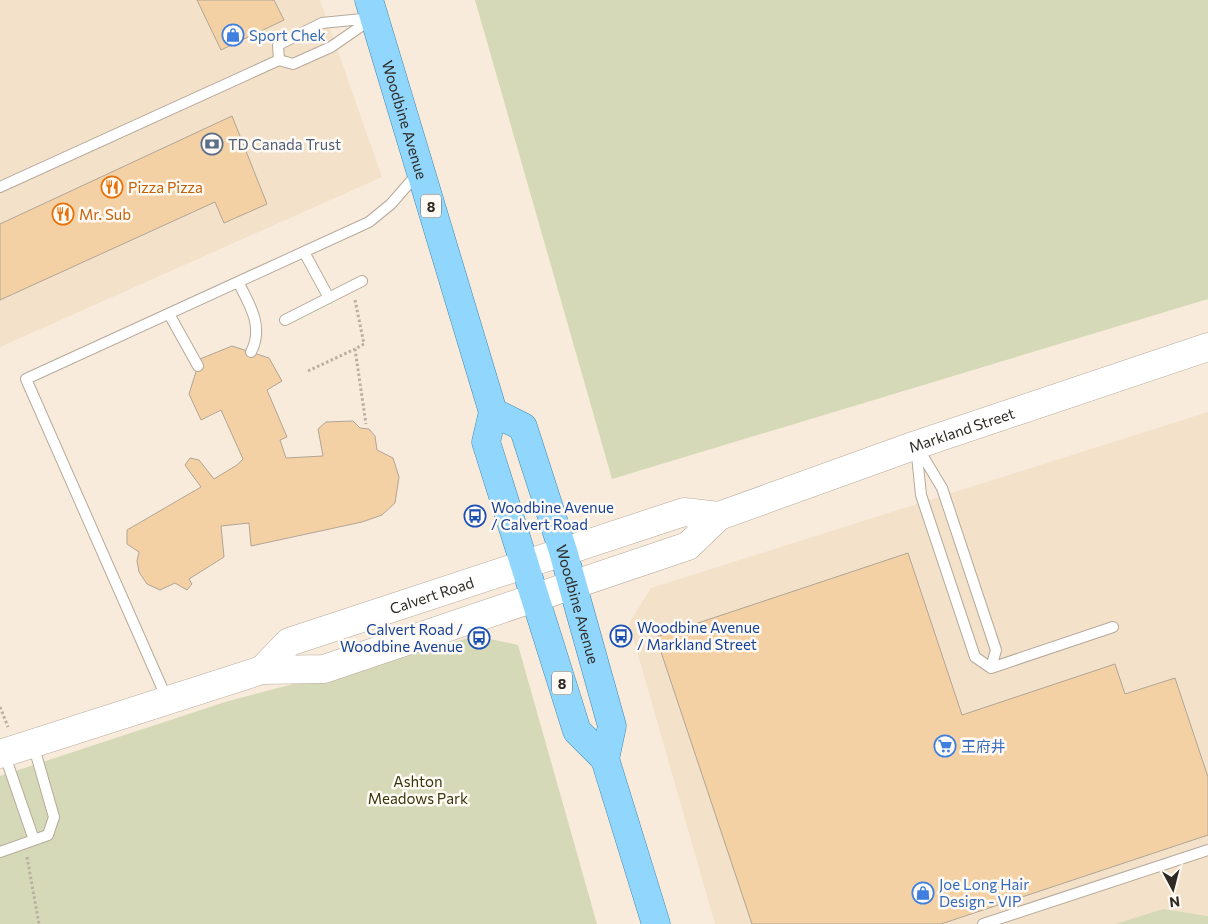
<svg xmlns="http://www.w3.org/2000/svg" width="1208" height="924" viewBox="0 0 1208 924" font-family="Commissioner,'Noto Sans SC',sans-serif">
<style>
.built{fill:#f3e1ca}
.green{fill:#d6d9b7}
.building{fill:#f3d1a4;stroke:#b1a596}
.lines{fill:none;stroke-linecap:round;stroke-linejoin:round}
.lane-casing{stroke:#b6aa9b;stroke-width:12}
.secondary-casing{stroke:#b6aa9b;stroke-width:29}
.primary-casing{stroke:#3f88b0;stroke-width:29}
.path{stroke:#b9afa2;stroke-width:3;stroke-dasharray:2.5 2.5;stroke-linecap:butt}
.lane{stroke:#fff;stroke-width:10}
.secondary{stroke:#fff;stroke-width:28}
.primary{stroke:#91d6fd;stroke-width:28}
.labels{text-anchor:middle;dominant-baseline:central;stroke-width:5;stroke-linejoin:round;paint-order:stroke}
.shield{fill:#fffaf3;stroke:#6d6862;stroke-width:1}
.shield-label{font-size:14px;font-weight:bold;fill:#2f2a24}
.shop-label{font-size:15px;fill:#366cbe;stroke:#fffaf3;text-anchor:start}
.street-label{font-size:15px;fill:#2f2a24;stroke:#fffaf3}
.service-label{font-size:15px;fill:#4e5e75;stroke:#fffaf3;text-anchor:start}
.food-label{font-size:15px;fill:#c56008;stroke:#fffaf3;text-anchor:start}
.transit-label{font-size:15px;fill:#164399;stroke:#fffaf3;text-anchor:start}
.park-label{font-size:15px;fill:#35360d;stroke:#fffaf3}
</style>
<rect width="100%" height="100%" fill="#f8ebdb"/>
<path class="built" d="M0,0H320L382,177L0,347Z
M1208,412V916L1163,909L1115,924H715L629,623L651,588Z"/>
<path class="green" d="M475,0H1208V299L612,479Z
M476,636L518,645L597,924H0V776L225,702Z
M1163,909L1208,916V924H1115Z"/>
<path class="building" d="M197,0H274L284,20L221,50Z
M232,116L267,204L224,223L215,202L0,300V224Z
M232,346L269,358L282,381L267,390L287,437L280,440L286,458L323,456L318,429L326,422L353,421L360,428L369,429L375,436L377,450L393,458L399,477L395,503L382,515L362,522L251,546L249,523L221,526L224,557L189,579L192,584L187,590L175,583L160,590L147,584L139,572L137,561L139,552L127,544V530L201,487L185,465L190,458L199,460L214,479L237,465L243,459L221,410L201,420L189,394L200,359Z
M908,553L962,715L1115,664L1125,694L1175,678L1208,777V835L941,924H752L656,637Z"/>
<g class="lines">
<g class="lane-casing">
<path id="lane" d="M279,60L278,45L322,23L372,18
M0,187L279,60L293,64L331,47L373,18
M304,252L329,298
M238,282C250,305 264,327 251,352
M169,314L198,366
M285,320L362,281
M916,446L921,495L975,657L991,668
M918,448L942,488L996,650L991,668
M991,668L1113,627
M167,699L26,379L369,222L391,204L418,173
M4,753L34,840
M0,852L48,835L54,817L33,744
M983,924L1208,850"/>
</g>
<g class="secondary-casing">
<g id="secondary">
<path id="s1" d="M262,670L289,642L684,512L719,516"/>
<path id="s2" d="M0,754L262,670L324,669L688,546L719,516L916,445L1208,347"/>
</g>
</g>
<g class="primary-casing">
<g id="primary">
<path id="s3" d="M369,0L493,412L486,442L577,731L605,759"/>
<path id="s4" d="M493,412L523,427L563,551L612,726L605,759L656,924"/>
</g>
</g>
<path class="path" d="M355,300L364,344L355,349L366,424
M308,371L355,349
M0,707L8,727
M27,857L39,924"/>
<use href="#lane" class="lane"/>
<use href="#secondary" class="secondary"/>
<use href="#primary" class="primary"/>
</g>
<defs>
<g id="shop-ring" transform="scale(1.125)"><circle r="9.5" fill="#fffaf3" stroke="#3f7fe0" stroke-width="1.5"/><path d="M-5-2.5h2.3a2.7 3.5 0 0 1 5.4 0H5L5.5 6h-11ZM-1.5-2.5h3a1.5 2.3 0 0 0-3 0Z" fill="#3f7fe0"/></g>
<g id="bank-ring" transform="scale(1.125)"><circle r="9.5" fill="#fffaf3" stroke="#5c6f8a" stroke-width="1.5"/><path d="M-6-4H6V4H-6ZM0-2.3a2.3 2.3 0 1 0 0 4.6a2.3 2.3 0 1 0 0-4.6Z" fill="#5c6f8a"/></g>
<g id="restaurant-ring" transform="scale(1.125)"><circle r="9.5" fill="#fffaf3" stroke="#e8710a" stroke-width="1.5"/><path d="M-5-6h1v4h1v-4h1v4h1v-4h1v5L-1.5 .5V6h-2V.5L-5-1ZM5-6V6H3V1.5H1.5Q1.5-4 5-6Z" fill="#e8710a"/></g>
<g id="bus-ring" transform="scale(1.125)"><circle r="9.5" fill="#fffaf3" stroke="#1a4fb4" stroke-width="1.5"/><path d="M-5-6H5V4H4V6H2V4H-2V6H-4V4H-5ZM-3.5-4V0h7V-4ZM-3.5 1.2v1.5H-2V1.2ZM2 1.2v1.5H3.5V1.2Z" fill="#1a4fb4"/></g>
<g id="supermarket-ring" transform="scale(1.125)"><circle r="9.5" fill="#fffaf3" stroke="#3f7fe0" stroke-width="1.5"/><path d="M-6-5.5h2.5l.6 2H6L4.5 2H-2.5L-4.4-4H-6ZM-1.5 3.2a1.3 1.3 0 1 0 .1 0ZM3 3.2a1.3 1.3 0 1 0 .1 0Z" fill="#3f7fe0"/></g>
</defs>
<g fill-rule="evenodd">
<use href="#shop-ring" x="233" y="35"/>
<use href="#bank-ring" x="212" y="144"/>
<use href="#restaurant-ring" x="112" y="187"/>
<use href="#restaurant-ring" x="63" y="214"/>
<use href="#bus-ring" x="475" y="516"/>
<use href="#bus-ring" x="621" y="636"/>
<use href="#bus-ring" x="479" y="638"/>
<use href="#supermarket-ring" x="945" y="746"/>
<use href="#shop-ring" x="923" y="893"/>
</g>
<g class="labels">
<g class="shield">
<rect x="421" y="194.5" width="20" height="23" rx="4"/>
<rect x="552" y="671.5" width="20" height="23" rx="4"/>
</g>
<g class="shield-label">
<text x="431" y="206">8</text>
<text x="562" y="683">8</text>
</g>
<g class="shop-label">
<text x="249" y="35">Sport Chek</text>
<text x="961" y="746">王府井</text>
<text x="939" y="884">Joe Long Hair<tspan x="939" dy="17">Design - VIP</tspan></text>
</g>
<g class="street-label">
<text stroke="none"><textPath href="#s3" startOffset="125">Woodbine Avenue</textPath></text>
<text stroke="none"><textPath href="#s2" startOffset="1022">Markland Street</textPath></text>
<text stroke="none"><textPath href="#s1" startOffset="189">Calvert Road</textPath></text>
<text stroke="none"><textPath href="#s4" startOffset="219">Woodbine Avenue</textPath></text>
</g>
<g class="service-label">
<text x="228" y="144">TD Canada Trust</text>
</g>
<g class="food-label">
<text x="128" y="187">Pizza Pizza</text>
<text x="79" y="214">Mr. Sub</text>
</g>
<g class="transit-label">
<text x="491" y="507">Woodbine Avenue<tspan x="491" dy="17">/ Calvert Road</tspan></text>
<text x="637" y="627">Woodbine Avenue<tspan x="637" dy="17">/ Markland Street</tspan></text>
<text x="463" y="629" text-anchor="end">Calvert Road /<tspan x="463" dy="17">Woodbine Avenue</tspan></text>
</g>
<g class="park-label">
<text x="418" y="781">Ashton<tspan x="418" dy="17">Meadows Park</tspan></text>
</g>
</g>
<g transform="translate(1173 889) rotate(173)" stroke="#fffaf3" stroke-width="4" paint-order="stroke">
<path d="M0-4L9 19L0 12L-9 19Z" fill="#2f2a24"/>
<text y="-8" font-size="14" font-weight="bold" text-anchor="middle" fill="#2f2a24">N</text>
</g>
</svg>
